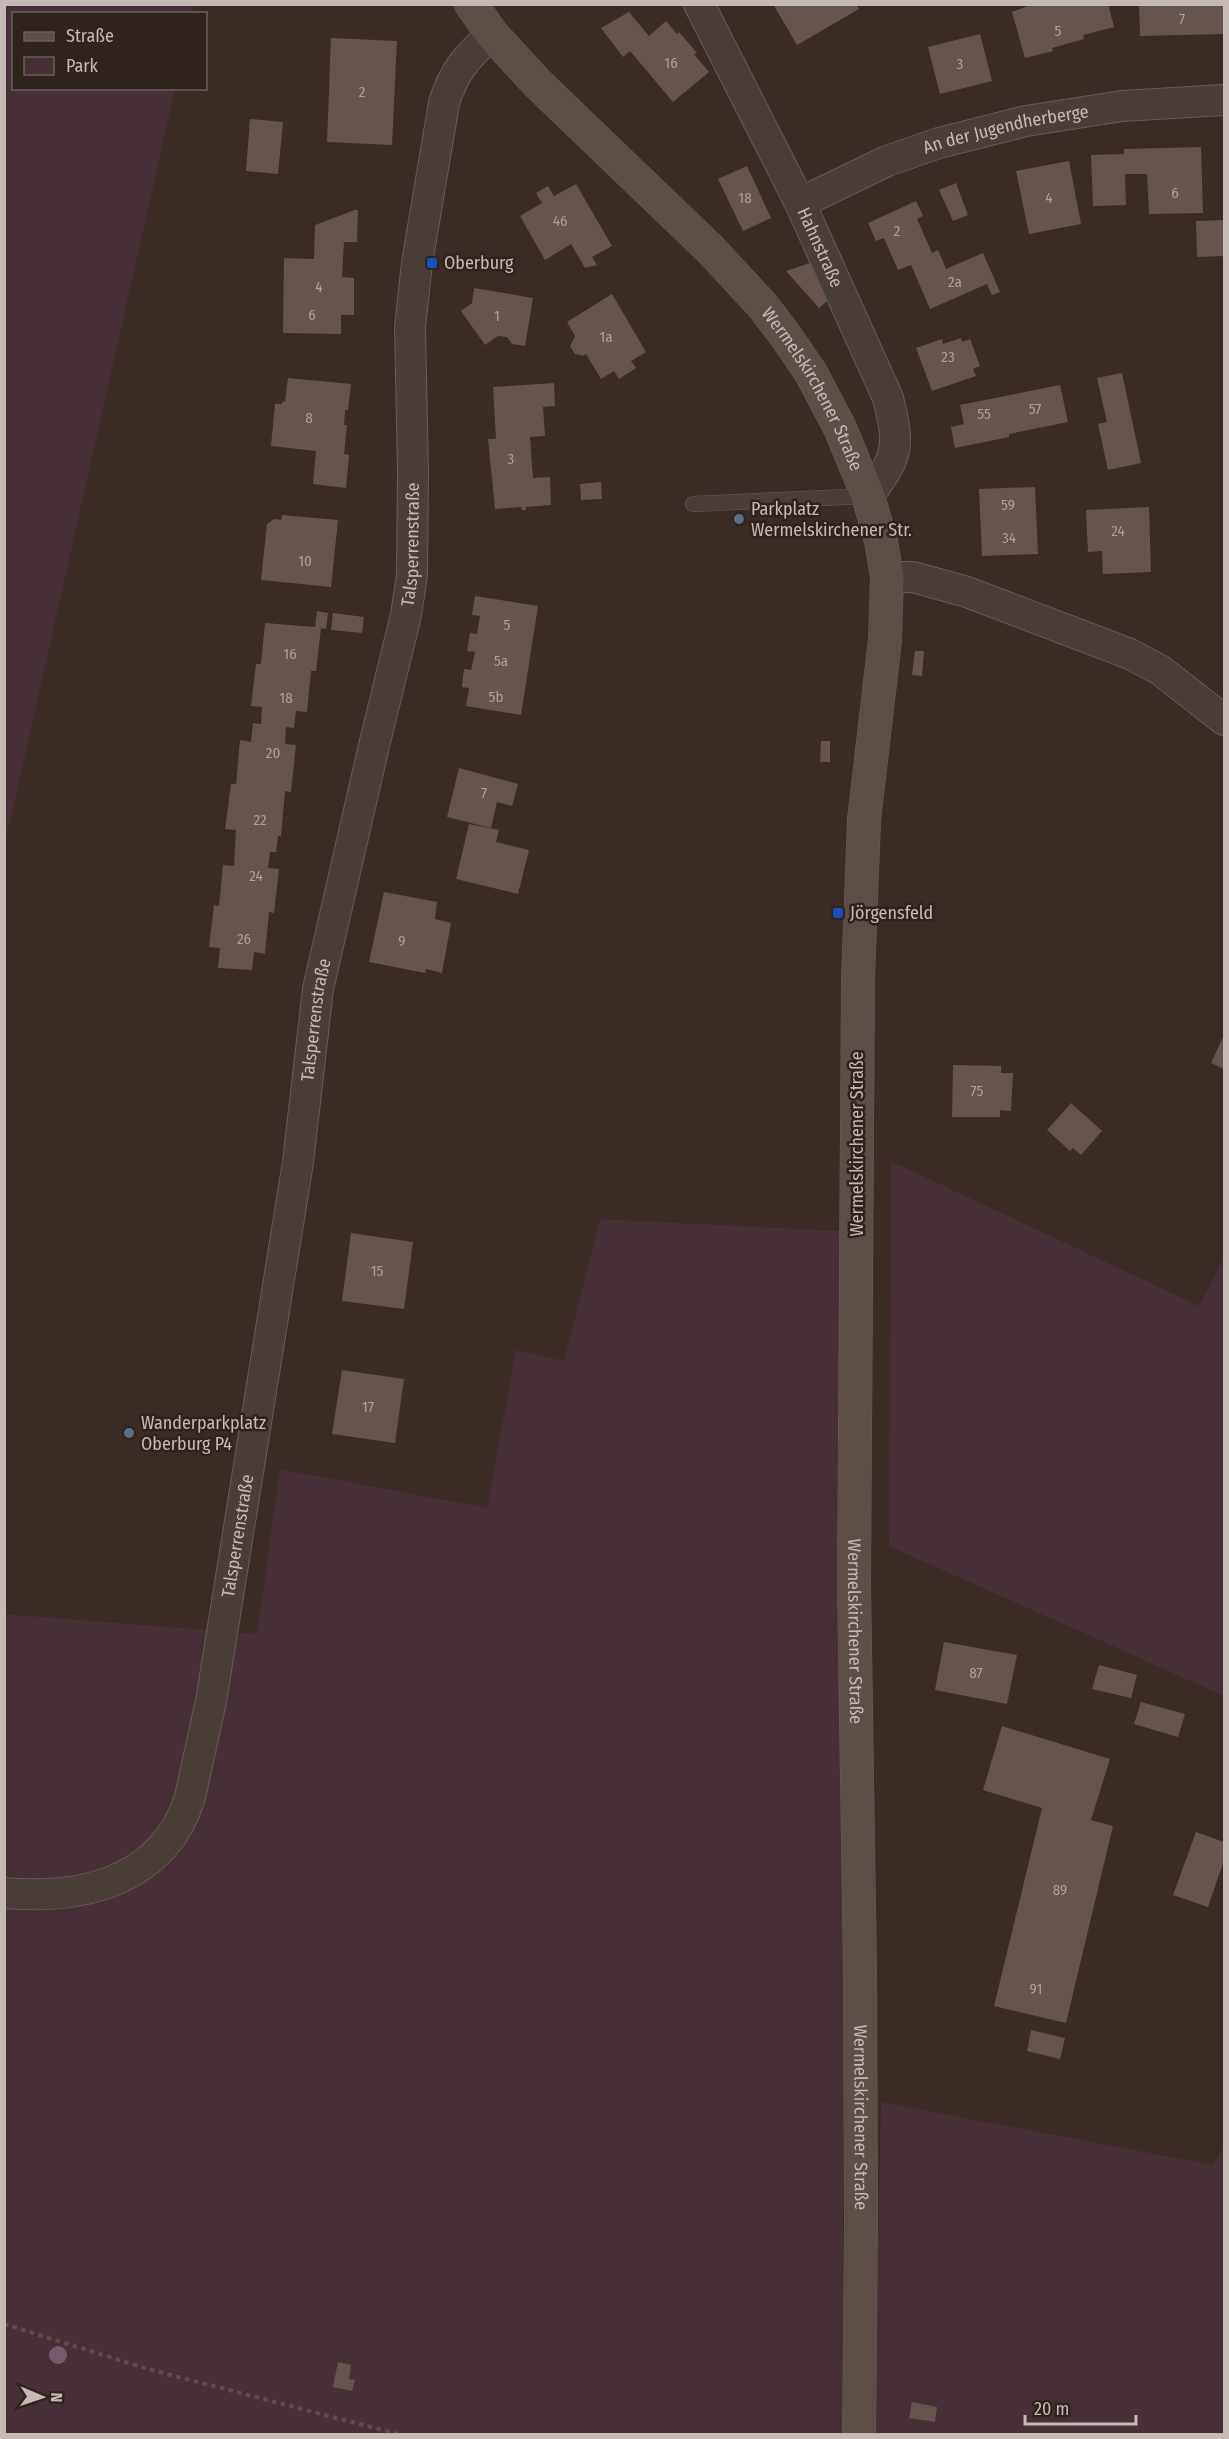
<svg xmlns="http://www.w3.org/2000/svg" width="1229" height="2439" viewBox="0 0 1229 2439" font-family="'Fira Sans Condensed',sans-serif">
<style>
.green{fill:#462f37}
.building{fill:#65554e}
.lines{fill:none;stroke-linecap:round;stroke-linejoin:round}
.lane-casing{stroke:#685c57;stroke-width:16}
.street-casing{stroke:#685c57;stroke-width:32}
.secondary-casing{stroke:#685c57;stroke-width:34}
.path{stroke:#5e4c4e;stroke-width:4;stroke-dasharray:4.5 4.5;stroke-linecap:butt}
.lane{stroke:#4a3e38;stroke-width:15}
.street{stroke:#4a3e38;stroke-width:30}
.secondary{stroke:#5d4f47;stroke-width:33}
.tree{fill:#745b6b}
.transit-dot{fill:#1a4fb4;stroke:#2f231e;stroke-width:2}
.service-dot{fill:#5c6f8a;stroke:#2f231e;stroke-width:2}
.labels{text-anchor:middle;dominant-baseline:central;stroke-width:5;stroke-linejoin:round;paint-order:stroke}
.number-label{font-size:15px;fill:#aea19a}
.street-label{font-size:18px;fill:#c6bab4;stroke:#2f231e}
.poi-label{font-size:18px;fill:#c6bab4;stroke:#2f231e;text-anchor:start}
</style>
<rect width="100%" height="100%" fill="#3a2b25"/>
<path class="green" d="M5,4H192L194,7L192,14H14V88L175,89L5,844Z
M891,1161L1199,1306L1224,1258V1696L889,1546Z
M600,1219L839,1231L837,1550L844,2021L842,2434H5L4,1614L257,1634L280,1469L487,1508L516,1350L564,1361Z
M881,2102L1213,2165L1224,2147V2434H874Z"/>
<path class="building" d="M773,4H856L859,9L797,45Z
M1033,4H1108L1114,27L1083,35L1084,39L1052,48L1053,51L1025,58L1012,12Z
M1139,4H1224V34L1140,36Z
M629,12L649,36L666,21L677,34L679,32L697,53L694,54L709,72L673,102L630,51L623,57L601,28Z
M980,34L992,81L940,94L928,47Z
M331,38L397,41L392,145L327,142Z
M250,119L283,122L278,174L246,171Z
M1201,147L1203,213L1149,214L1147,174H1125L1126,205L1093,206L1091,155L1124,154V149Z
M1069,161L1081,224L1029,234L1016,171Z
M747,166L771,218L743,231L718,179Z
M956,183L968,215L953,221L939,190Z
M576,184L612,246L592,257L597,265L585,268L571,244L545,260L520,216L542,203L536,193L548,186L554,196Z
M916,201L923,216L917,219L932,253L937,250L939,252L946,269L983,253L1000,292L992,295L987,284L930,309L911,265L898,270L884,238L876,241L868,223Z
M355,210H358L357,242H344L342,277L354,278V315H341V334L283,333L284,258L314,259L315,225Z
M1224,220V256L1197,257L1196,221Z
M810,263L827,301L819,308L786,271Z
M474,288L533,298L525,346L512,344L507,337L498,336L485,345L461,311L472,303Z
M612,294L646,352L631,361L636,368L619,379L614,371L601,379L586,354L583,356L575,354L570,346L575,336L567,322Z
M961,338L962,342L970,339L980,366L973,369L976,376L932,391L916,348L942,339L943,344Z
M1122,373L1141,463L1108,470L1098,424L1107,422L1097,378Z
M288,378L351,384L348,410H345L344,425H347L344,454L349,455L346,488L313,484L316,451L271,446L275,404H282V401L285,402Z
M554,383L555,406L543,407L545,436L530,437L533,478L550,477L551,505L526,507V510H522L521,507L495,509L488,439H496L493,387Z
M1060,385L1068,422L1009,434V437L955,448L951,427L964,424L960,405Z
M601,482L602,499L581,500L580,484Z
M1035,487L1038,554L982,556L979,489Z
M1149,507L1151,572L1103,574L1102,551L1088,552L1086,510Z
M282,515L338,520L331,587L261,580L267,524L274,519L281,520Z
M475,596L538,606L521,715L466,706L469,688L462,687L464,669L471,670L475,652L467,651L470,633L477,634L480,616L472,615Z
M317,611L328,613L326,629L321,628L316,671H311L307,712L296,711L294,728L286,727L285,744L296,745L291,792L285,791L281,836H278L276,852H270L268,868L279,869L274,913L269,912L265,954L254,952L252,970L218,968L220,948L209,947L214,905L219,906L223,865L234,866L236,830L225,829L231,784H236L240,740L251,742L253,723L261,724L262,707L251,706L256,664H261L265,623L315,627Z
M333,613L364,617L362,633L331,630Z
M915,651H924L922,676L912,675Z
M821,741H830V762H820Z
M459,768L518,784L512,806L497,802L491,828L447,817Z
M469,824L499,830L496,842L529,850L518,894L456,879Z
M384,892L437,902L435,919L451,923L442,973L426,969L425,973L369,962Z
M1224,1035V1069L1211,1063Z
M953,1065L1001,1066V1073H1013L1011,1111L1000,1110V1117H952Z
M1071,1103L1102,1131L1081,1155L1073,1148L1070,1151L1047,1130Z
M351,1233L413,1242L404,1309L342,1301Z
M342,1370L404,1379L395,1443L332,1434Z
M944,1642L1017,1655L1007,1704L935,1690Z
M1099,1665L1137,1675L1131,1698L1092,1689Z
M1141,1702L1185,1714L1178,1737L1134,1724Z
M1002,1726L1110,1759L1091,1820L1113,1826L1066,2023L994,2006L1042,1808L983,1790Z
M1196,1832L1224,1842V1860L1208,1907L1173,1895Z
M1031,2030L1065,2038L1060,2059L1027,2051Z
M338,2362L351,2365L349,2379L355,2380L352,2391L333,2387Z
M912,2402L937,2407L935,2422L909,2418Z"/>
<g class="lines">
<g class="lane-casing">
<path id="lane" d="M693,504L868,496"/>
</g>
<g class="street-casing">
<g id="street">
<path id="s1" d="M699,4L800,203L888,398C900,446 899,456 868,496"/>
<path id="s2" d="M800,203L887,161L939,143L1026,121L1122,106L1224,100"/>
<path d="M887,577H913L967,592L1130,654L1160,670L1224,720"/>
<path id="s3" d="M4,1893C83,1900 164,1881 190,1797L211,1701L298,1162L318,989L373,750L406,615L412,575L413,472L410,327L417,263L444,103C454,70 468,56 492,34"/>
</g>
</g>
<g class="secondary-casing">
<g id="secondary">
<path id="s4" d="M471,4L492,34L537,83L710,249L762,305L785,335L811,373L840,428L868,496L881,541L887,577L885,640L864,820L858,978L854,1583L860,1972L861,2223L859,2434"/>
</g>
</g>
<path class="path" d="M4,2324L148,2369L398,2434"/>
<use href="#lane" class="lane"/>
<use href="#street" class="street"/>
<use href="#secondary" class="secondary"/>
</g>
<circle class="tree" cx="58" cy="2355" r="9"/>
<g class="transit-dot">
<rect x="426" y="257" width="12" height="12" rx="3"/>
<rect x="832" y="907" width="12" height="12" rx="3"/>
</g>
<g class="service-dot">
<circle cx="739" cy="519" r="6"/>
<circle cx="129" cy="1433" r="6"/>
</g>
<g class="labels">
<g class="number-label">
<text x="1182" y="19">7</text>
<text x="1058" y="31">5</text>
<text x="671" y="63">16</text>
<text x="960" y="64">3</text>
<text x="362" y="92">2</text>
<text x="1175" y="193">6</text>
<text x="745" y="198">18</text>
<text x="1049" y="198">4</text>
<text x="560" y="221">46</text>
<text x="897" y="231">2</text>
<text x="955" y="282">2a</text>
<text x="319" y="287">4</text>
<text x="312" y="315">6</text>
<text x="497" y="316">1</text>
<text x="606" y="337">1a</text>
<text x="948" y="357">23</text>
<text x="1035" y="409">57</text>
<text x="984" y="414">55</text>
<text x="309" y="418">8</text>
<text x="511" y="459">3</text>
<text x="1008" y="505">59</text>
<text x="1118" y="531">24</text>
<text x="1009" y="538">34</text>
<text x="305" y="561">10</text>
<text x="507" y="625">5</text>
<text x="290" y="654">16</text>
<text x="501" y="661">5a</text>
<text x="496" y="697">5b</text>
<text x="286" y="698">18</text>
<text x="273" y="753">20</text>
<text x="484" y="793">7</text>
<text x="260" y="820">22</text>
<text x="256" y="876">24</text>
<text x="244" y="939">26</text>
<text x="402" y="941">9</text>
<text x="977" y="1091">75</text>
<text x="377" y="1271">15</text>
<text x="368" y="1407">17</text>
<text x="976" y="1673">87</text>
<text x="1060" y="1890">89</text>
<text x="1036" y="1989">91</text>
</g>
<g class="street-label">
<text stroke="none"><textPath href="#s2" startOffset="220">An der Jugendherberge</textPath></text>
<text stroke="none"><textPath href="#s1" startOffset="272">Hahnstraße</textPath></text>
<text stroke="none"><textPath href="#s4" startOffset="518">Wermelskirchener Straße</textPath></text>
<text stroke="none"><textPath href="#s3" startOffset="1502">Talsperrenstraße</textPath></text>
<text stroke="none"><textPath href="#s3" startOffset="1016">Talsperrenstraße</textPath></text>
<text transform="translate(857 1144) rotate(-90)">Wermelskirchener Straße</text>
<text stroke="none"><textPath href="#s3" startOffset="494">Talsperrenstraße</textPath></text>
<text stroke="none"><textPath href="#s4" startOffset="1778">Wermelskirchener Straße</textPath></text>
<text stroke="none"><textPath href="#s4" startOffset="2264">Wermelskirchener Straße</textPath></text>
</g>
<g class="poi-label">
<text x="444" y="263">Oberburg</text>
<text x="751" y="509">Parkplatz<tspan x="751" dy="21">Wermelskirchener Str.</tspan></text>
<text x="850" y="913">Jörgensfeld</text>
<text x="141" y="1423">Wanderparkplatz<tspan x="141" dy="21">Oberburg P4</tspan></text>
</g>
</g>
<rect width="1229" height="2439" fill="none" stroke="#c6bab4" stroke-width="12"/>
<rect x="12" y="12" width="195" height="78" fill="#2f231e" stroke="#6b5f5a" stroke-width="1.5"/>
<rect x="24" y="32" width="30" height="9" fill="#5d4f47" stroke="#6b5f5a" stroke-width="1.5"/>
<text x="66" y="42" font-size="18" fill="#c6bab4">Straße</text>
<rect x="24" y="57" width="30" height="18" fill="#462f37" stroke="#6b5f5a" stroke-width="1.5"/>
<text x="66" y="72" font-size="18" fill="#c6bab4">Park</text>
<g transform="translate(42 2397) rotate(92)" stroke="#2f231e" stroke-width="4.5" paint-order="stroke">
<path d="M0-4.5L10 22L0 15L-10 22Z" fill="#c6bab4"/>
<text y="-9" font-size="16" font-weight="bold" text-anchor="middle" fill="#c6bab4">N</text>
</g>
<path d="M1025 2415v9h111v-9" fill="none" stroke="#c6bab4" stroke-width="3"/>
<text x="1034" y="2415" font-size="18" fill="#c6bab4" stroke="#2f231e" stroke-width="4.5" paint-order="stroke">20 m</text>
</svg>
